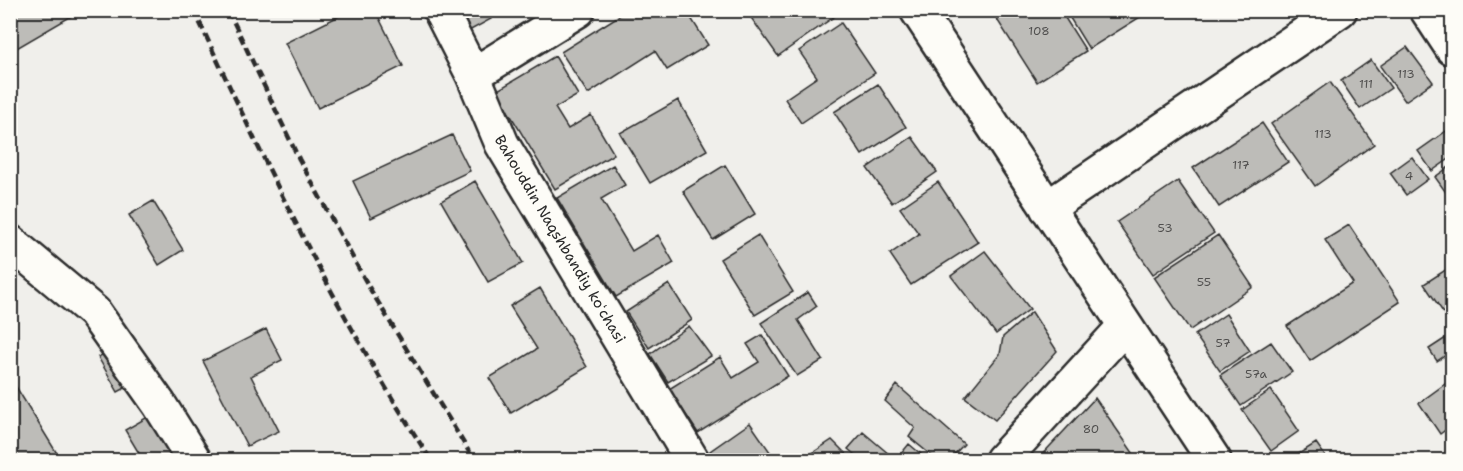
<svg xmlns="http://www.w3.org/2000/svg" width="1463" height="471" viewBox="0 0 1463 471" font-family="'Shantell Sans',sans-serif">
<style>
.building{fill:#bdbcb8;stroke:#2b2b2b;stroke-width:1.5}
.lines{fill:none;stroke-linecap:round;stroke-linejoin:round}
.minor-casing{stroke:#2b2b2b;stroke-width:38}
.minor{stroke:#fdfcf7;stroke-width:33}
.rail{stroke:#2b2b2b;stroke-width:4.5;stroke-dasharray:9 4.5;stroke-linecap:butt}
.labels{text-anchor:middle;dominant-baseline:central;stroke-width:4.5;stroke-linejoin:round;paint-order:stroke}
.number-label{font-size:12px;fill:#504f4e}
.street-label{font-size:15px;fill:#2b2b2b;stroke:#fdfcf7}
</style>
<rect width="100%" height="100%" fill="#f0efeb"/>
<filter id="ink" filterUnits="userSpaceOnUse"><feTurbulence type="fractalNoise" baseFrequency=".0167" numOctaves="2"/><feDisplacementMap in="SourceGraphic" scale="12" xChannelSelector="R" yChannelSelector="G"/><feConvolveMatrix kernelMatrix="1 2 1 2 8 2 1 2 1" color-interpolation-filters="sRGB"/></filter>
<g filter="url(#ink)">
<path class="building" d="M10,10H82L10,52Z
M351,10H375L403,66L318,108L285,43Z
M458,10H487L491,19L469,31Z
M628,10H686L708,45L667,70L655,51L588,94L561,52Z
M750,10H831L835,16L778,56L747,12Z
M991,10H1060L1086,51L1037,82Z
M1065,10H1143L1145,14L1089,49Z
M841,23L875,73L801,123L785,99L817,77L799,51Z
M1407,47L1433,82L1405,101L1380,66Z
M555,56L578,95L555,108L568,129L591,115L614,154L555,189L496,91Z
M1371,60L1391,88L1360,109L1341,81Z
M1330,82L1374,144L1315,186L1271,124Z
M878,84L906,127L862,155L834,112Z
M678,100L707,150L650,183L620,133Z
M1262,123L1288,162L1219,207L1193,168Z
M1452,127V157L1432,171L1418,151Z
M452,135L470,171L371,218L353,181Z
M912,137L937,172L892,203L867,168Z
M1412,157L1428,179L1406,195L1390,173Z
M613,165L625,185L601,199L632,251L658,235L674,263L616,297L557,198Z
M725,165L755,214L713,240L683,191Z
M1452,165V201L1435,177Z
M475,181L523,263L488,282L441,201Z
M1178,181L1214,233L1153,274L1117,222Z
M938,182L978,242L911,285L890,254L919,234L900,208Z
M153,201L183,250L159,265L129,215Z
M1349,225L1400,302L1310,361L1287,326L1353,283L1325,240Z
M758,235L793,292L755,315L720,259Z
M1218,235L1253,287L1190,330L1154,277Z
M985,251L1030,309L996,334L951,276Z
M1450,267L1452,271L1451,324L1424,284Z
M669,284L692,320L649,348L626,312Z
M540,288L587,367L511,413L489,378L537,349L510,306Z
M808,292L817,306L798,320L823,360L797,376L761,323Z
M1032,312L1057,351L995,420L965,397L1000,354L1003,337Z
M1226,314L1250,351L1220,371L1195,335Z
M689,326L711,356L668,382L650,354Z
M266,329L282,360L251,376L279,431L247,446L203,361Z
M1452,334V351L1437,361L1429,349Z
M762,335L788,376L698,433L669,389L720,357L733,378L759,362L747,344Z
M1271,342L1292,372L1241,406L1220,375Z
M113,349L133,384L118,392L98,357Z
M10,377L61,460H10Z
M1452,379V425L1440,434L1419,403Z
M897,385L964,444L949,460H937L909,437L915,428L885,401Z
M1271,390L1299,431L1271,451L1242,410Z
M1095,398L1138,460H1037Z
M153,414L180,460H143L125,430Z
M750,423L775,459L716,460L710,451Z
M863,432L896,460L909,444L928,460H861L848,449Z
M832,440L852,460H802Z
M1316,443L1328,460H1289Z"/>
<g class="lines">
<g class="minor-casing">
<path id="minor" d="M440,10L473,75L502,144L692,460
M917,10L1214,460
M1427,10L1452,48
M473,75L578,10
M1047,208L1340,10
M10,242L94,312L159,404L194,460
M1002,460L1125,326"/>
</g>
<use href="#minor" class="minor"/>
<path class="rail" d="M194,10C265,164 338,318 431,460
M228,10L299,159L370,289L474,460"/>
</g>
</g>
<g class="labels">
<g class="number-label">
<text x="1039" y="31">108</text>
<text x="1406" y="74">113</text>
<text x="1366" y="84">111</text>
<text x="1323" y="134">113</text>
<text x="1241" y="165">117</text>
<text x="1409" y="176">4</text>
<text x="1165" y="228">53</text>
<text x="1204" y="282">55</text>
<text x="1223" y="343">57</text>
<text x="1256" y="374">57a</text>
<text x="1091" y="429">80</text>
</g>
<g class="street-label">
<text transform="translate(560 239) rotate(59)">Bahouddin Naqshbandiy koʻchasi</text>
</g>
</g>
<rect width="1463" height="471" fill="none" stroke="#fdfcf7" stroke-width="36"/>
<rect x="18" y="18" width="1427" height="435" fill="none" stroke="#2b2b2b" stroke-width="2" filter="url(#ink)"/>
</svg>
